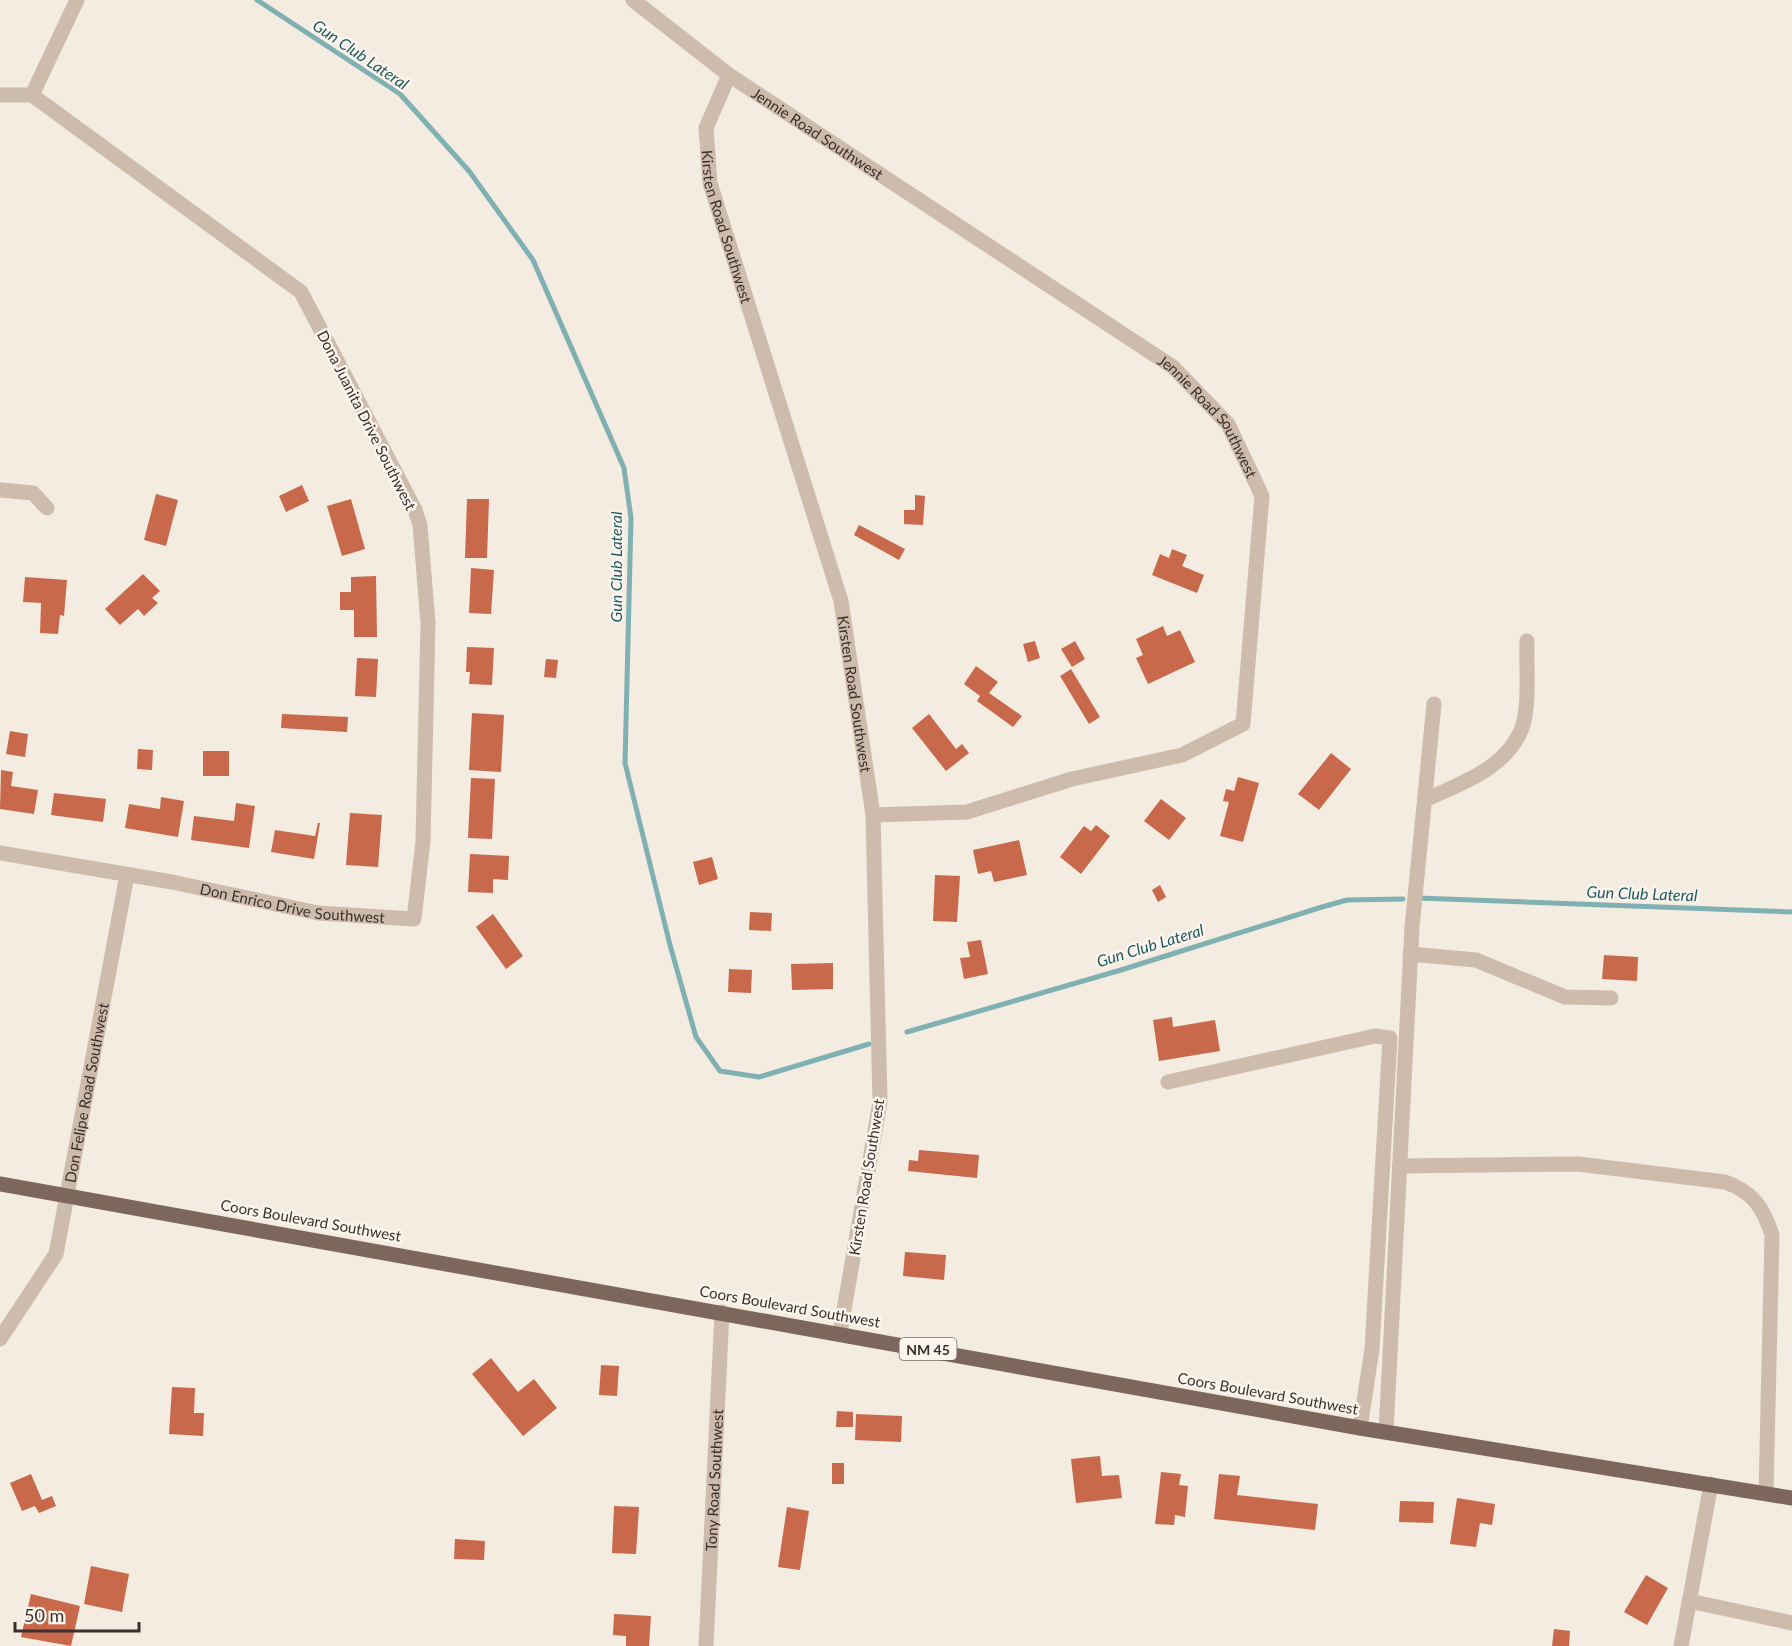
<svg xmlns="http://www.w3.org/2000/svg" width="1792" height="1646" viewBox="0 0 1792 1646" font-family="Lato,sans-serif">
<style>
.lines{fill:none;stroke-linecap:round;stroke-linejoin:round}
.stream{stroke:#7fb0b2;stroke-width:5}
.building{fill:#c8694b}
.minor{stroke:#cdbbac;stroke-width:15}
.major{stroke:#7d675c;stroke-width:15}
.labels{text-anchor:middle;dominant-baseline:central;stroke-width:5;stroke-linejoin:round;paint-order:stroke}
.shield{fill:#fbf5ee;stroke:#756b66;stroke-width:1.5}
.shield-label{font-size:14px;font-weight:bold;fill:#3b302b}
.street-label{font-size:15px;fill:#3b302b;stroke:#fbf5ee}
.water-label{font-size:16px;font-style:italic;fill:#1f5a5e;stroke:#fbf5ee}
</style>
<rect width="100%" height="100%" fill="#f4ebe1"/>
<g class="lines">
<path class="stream" d="M257,0L400,94L469,171L533,260L624,468L631,518L625,763L670,945L696,1037L720,1071L759,1077L869,1044
M1418,898L1792,912
M907,1032L1121,970L1322,907L1347,900L1403,899"/>
</g>
<path class="building" d="M302,485L309,501L286,512L279,496Z
M156,494L178,500L166,546L144,540Z
M915,495L925,496L923,525L904,524V510H915Z
M351,499L365,549L342,556L327,506Z
M467,499H489L487,558H465Z
M859,525L905,549L899,560L854,535Z
M1172,549L1187,555L1182,566L1204,575L1197,593L1152,575L1160,554L1169,558Z
M471,568L494,570L491,614L469,613Z
M143,574L160,591L152,598L158,603L144,616L138,609L120,625L105,609Z
M376,576L377,637H354V610H340V592H351V577Z
M25,577L67,580L64,616L60,615L58,634L40,633L41,603L23,602Z
M1163,626L1167,636L1180,630L1195,662L1148,684L1136,658L1143,655L1136,639Z
M1035,641L1040,658L1028,662L1023,644Z
M1075,641L1085,659L1072,667L1061,649Z
M467,647L494,648L492,685L469,684L470,672H466Z
M357,658L378,659L376,697L355,696Z
M546,659L558,660L556,678L544,677Z
M976,666L998,682L989,693L1022,716L1013,727L977,701L980,696L964,684Z
M1071,669L1100,717L1089,724L1060,676Z
M472,713L504,715L501,772L469,770Z
M282,714L348,717L347,732L281,728Z
M929,714L956,749L962,744L969,753L946,771L912,728Z
M10,731L28,734L25,757L6,754Z
M138,749L153,750L152,770L137,769Z
M203,751H229V776H203Z
M1331,753L1351,769L1319,810L1298,794Z
M1,770L13,772L11,786L38,790L34,814L0,809Z
M1238,777L1259,783L1243,842L1220,836L1229,802L1223,801L1226,789L1234,791Z
M471,778L495,779L492,839L468,838Z
M54,793L106,799L103,822L51,815Z
M161,797L184,801L178,837L125,828L129,804L160,809Z
M1161,799L1186,818L1169,840L1144,821Z
M236,803L255,806L249,848L191,840L194,816L234,821Z
M350,813L382,815L378,867L346,865Z
M318,823H320L314,859L271,852L275,830L315,836Z
M1096,825L1110,836L1081,874L1060,857L1084,826L1091,831Z
M1019,840L1027,875L994,882L991,871L978,874L973,850Z
M470,854L509,856L508,880L493,879V893L468,892Z
M712,857L718,879L699,885L693,862Z
M935,875L960,876L957,922L933,921Z
M1160,885L1166,897L1158,902L1152,890Z
M750,912L772,913L771,931L749,930Z
M493,914L523,956L506,969L476,927Z
M981,940L988,974L964,979L960,958L970,957L967,942Z
M1604,955L1638,957L1637,981L1602,979Z
M833,963V989L792,990L791,964Z
M729,969L752,970L751,993L728,992Z
M1172,1017L1173,1027L1215,1020L1220,1051L1159,1061L1153,1020Z
M919,1150L979,1155L977,1178L908,1171L909,1160L918,1161Z
M905,1252L946,1255L944,1280L903,1276Z
M491,1358L518,1392L534,1379L557,1408L523,1436L472,1374Z
M601,1365L619,1366L617,1396L599,1395Z
M172,1387L195,1388L194,1413H204L203,1436L169,1434Z
M837,1411L853,1412V1427H836Z
M856,1414L902,1416L901,1442L855,1440Z
M1100,1456L1102,1476L1119,1475L1122,1498L1076,1503L1071,1459Z
M832,1463H844V1484H832Z
M1161,1472L1181,1474L1179,1485L1188,1486L1185,1517L1175,1515L1174,1525L1155,1524Z
M31,1474L42,1500L52,1496L56,1506L39,1513L35,1506L22,1511L10,1483Z
M1219,1474L1240,1476L1237,1495L1318,1504L1315,1530L1214,1519Z
M1457,1498L1495,1504L1492,1525L1480,1523L1476,1547L1450,1544Z
M1400,1501L1434,1502L1433,1523L1399,1522Z
M614,1506L639,1507L636,1554L612,1553Z
M787,1507L809,1511L800,1570L778,1567Z
M455,1539L485,1541L484,1560L454,1559Z
M91,1566L129,1574L122,1612L84,1604Z
M1646,1575L1668,1588L1647,1625L1624,1612Z
M31,1594L80,1606L71,1646L21,1637Z
M614,1614L651,1616L649,1646H626V1636L613,1635Z
M1554,1629L1570,1631L1569,1646H1552Z"/>
<g class="lines">
<g class="minor">
<path id="s1" d="M633,0L729,75L1173,367L1228,424L1262,496L1243,724L1182,755L1072,779L967,812L873,815"/>
<path id="s2" d="M729,75L706,128L710,183L841,601L873,815L880,1102L840,1333"/>
<path d="M0,95H32"/>
<path d="M32,95L77,0"/>
<path d="M0,490L33,493L47,508"/>
<path d="M1425,800C1461,783 1506,769 1522,728C1530,706 1526,665 1527,641"/>
<path id="s3" d="M0,853L172,882L318,913L414,919L423,841L428,623L420,525L415,510L301,292L32,95"/>
<path d="M1410,954L1476,960L1565,997L1611,998"/>
<path d="M1168,1082L1375,1036L1390,1038L1372,1349L1360,1428"/>
<path d="M1399,1166L1578,1164L1725,1182C1753,1192 1763,1207 1772,1235L1766,1493"/>
<path id="s4" d="M0,1339L56,1254L127,875"/>
<path d="M1386,1432L1412,927L1434,704"/>
<path d="M1689,1601L1792,1623"/>
<path id="s5" d="M706,1646L722,1312"/>
<path d="M1681,1646L1711,1484"/>
</g>
<path class="major" d="M0,1184L1360,1428L1792,1498"/>
</g>
<g class="labels">
<rect class="shield" x="899.5" y="1338" width="57" height="22" rx="4.5"/>
<g class="shield-label">
<text x="928" y="1349">NM 45</text>
</g>
<g class="street-label">
<text stroke="none"><textPath href="#s1" startOffset="228">Jennie Road Southwest</textPath></text>
<text stroke="none"><textPath href="#s2" startOffset="159">Kirsten Road Southwest</textPath></text>
<text stroke="none"><textPath href="#s1" startOffset="714">Jennie Road Southwest</textPath></text>
<text transform="translate(367 420) rotate(63)">Dona Juanita Drive Southwest</text>
<text stroke="none"><textPath href="#s2" startOffset="645">Kirsten Road Southwest</textPath></text>
<text stroke="none"><textPath href="#s3" startOffset="297">Don Enrico Drive Southwest</textPath></text>
<text stroke="none"><textPath href="#s4" startOffset="266">Don Felipe Road Southwest</textPath></text>
<text transform="translate(866 1177) rotate(-81)">Kirsten Road Southwest</text>
<text transform="translate(311 1220) rotate(10)">Coors Boulevard Southwest</text>
<text transform="translate(790 1306) rotate(10)">Coors Boulevard Southwest</text>
<text transform="translate(1268 1393) rotate(10)">Coors Boulevard Southwest</text>
<text stroke="none"><textPath href="#s5" startOffset="166">Tony Road Southwest</textPath></text>
</g>
<g class="water-label">
<text transform="translate(361 54) rotate(34)">Gun Club Lateral</text>
<text transform="translate(615 567) rotate(-90)">Gun Club Lateral</text>
<text transform="translate(1642 893) rotate(2)">Gun Club Lateral</text>
<text transform="translate(1150 945) rotate(-17)">Gun Club Lateral</text>
</g>
</g>
<path d="M15 1622v9h124v-9" fill="none" stroke="#3b302b" stroke-width="3"/>
<text x="24" y="1622" font-size="18" fill="#3b302b" stroke="#fbf5ee" stroke-width="4.5" paint-order="stroke">50 m</text>
</svg>
